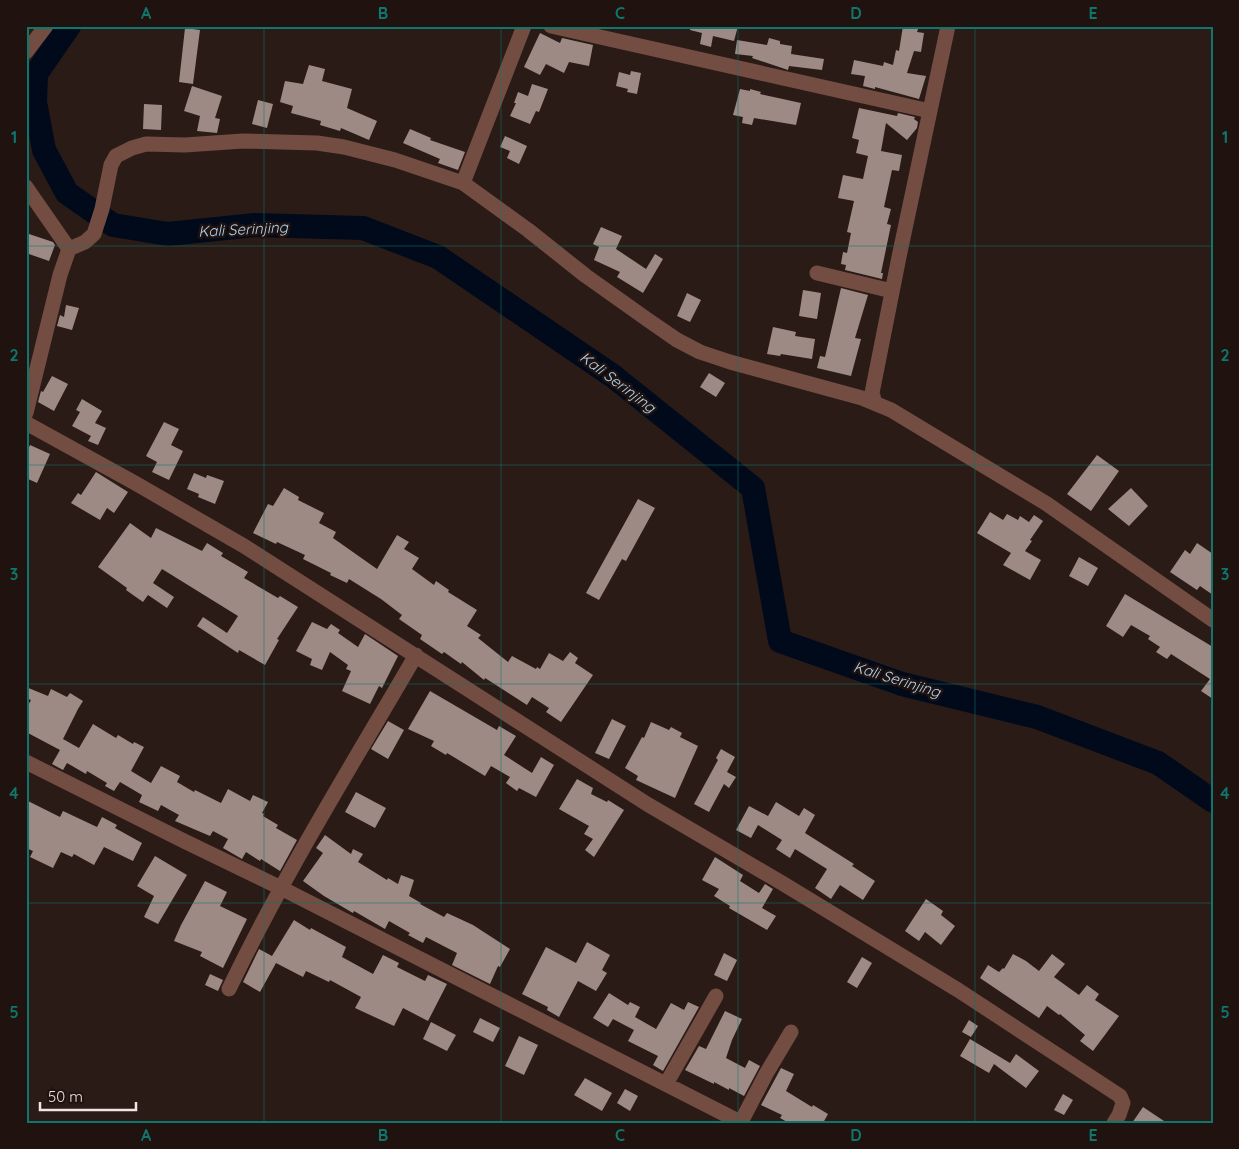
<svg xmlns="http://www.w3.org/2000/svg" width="1239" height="1149" viewBox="0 0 1239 1149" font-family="Quicksand,sans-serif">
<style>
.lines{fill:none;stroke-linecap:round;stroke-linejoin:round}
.river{stroke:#000a1b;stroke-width:24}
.building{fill:#9e8a85}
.minor{stroke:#734d42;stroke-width:15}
.grid{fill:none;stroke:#0f766e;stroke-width:1;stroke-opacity:0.55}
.labels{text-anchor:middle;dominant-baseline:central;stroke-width:5;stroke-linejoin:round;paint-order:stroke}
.water-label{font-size:15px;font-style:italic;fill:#aed5f4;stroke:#20120e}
.neatline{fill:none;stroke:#0f766e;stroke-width:2}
.grid-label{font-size:16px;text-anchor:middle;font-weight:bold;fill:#0f766e}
</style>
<rect width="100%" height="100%" fill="#2a1b17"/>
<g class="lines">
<path class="river" d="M69,26L36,74L35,102L44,150L67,193L113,225L168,234L255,225L363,228L438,257L613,376L753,488L780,641L902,684L1037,717L1158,763L1213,801"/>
</g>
<path class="building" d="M690,26H738L734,41L713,36L711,47L700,44L702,33L690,30Z
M903,26H919L917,32L924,33L921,52L914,51L907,73L926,76L919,99L875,87V89L863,86L865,76L851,74L854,60L883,66L884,62L893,65L896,50L899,51Z
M185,28L200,30L193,84L179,82Z
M540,33L560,43L562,38L593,45L589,66L569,62L564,73L546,64L540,75L524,67Z
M769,38L780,41V44L792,46L791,54L824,59L822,70L789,66L788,70L752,58L753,56L735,54L737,40L767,45Z
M309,65L325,69L322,81L352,89L347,108L377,121L369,140L341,128L340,131L320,125L321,121L291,113L293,106L280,102L285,81L303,84Z
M631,71L641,73L637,94L627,92L628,89L616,86L619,72L630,75Z
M532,84L548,89L539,112L536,111L530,124L510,116L516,103H514L518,92L528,96Z
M192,86L222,96L215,118L220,119L217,133L197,131L200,116L184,111Z
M740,89L750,91V89L761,92L760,94L801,103L796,125L754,118L752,125L742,123L743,117L733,115Z
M258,100L273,104L267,128L252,124Z
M144,104L162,105L161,130L143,129Z
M859,108L897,116L898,113L915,117L914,119L918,122L917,128L907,140L886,123L881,151L902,155L899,171L892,170L884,207L891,209L887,224L891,225L881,273H883L882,279L845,270L846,265L841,264L843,252L847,253L851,233L847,232L854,201L838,198L843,175L863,179L868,156L856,153L859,140L852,138Z
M410,129L431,138L430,140L465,152L458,170L438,163L440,159L403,143Z
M505,136L527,146L519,164L507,158L510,151L500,147Z
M601,227L622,236L616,249L646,269L655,254L663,259L643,293L617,277L620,272L594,260L599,247L593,244Z
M26,233L53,242L55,245L49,261L26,253Z
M841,288L868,295L855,338L861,339L851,376L817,368L820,356L825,357Z
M803,290L821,293L817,319L799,316Z
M687,293L701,300L690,322L677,316Z
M66,305L79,308L72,330L57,326L60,315L64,317Z
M773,327L796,332L795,336L815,339L812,359L781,354L780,356L767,354Z
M709,373L725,383L716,397L700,387Z
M52,376L68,384L54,411L38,402L41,391L43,392Z
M82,399L102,411L95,423L106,428L98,445L88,441L91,436L72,426L80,412L76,410Z
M164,422L179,429L171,445L183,451L169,480L152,472L157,462L146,456Z
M30,445L50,454L37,483L26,478V454Z
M1097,455L1119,471L1091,511L1067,494Z
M96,472L128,492L114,513L107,508L100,520L71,503L78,493L81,495Z
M194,473L206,478L207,475L224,481L215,504L198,497L199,494L187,489Z
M284,488L299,497L298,500L324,513L319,523L336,532L333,538L377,569L397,535L409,542L404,549L419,558L412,569L434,585L436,581L449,590L448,592L477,610L467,626L481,635L478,638L508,662L512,656L536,669L537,667L540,669L549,653L563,661L570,652L578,658L575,663L593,675L561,722L546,712L549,708L532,697L527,705L485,678L484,680L462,662L461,664L444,652L442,654L420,639L422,635L399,619L402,615L381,599L349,579L347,583L330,575L331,573L303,559L305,555L277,542L276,544L253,533L268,504L273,506Z
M1131,488L1148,506L1129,526L1108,509Z
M638,499L655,508L626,561L622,559L599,600L586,593Z
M990,512L1003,520L1007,514L1018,520L1020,516L1029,522L1034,515L1043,521L1030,540L1032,541L1025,551L1041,560L1030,580L1003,565L1011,553L977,533Z
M130,523L151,538L156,528L202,551L207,543L223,553L221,556L248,572L244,578L278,598L280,596L298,607L277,639L279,640L265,665L239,650L238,653L197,626L203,617L227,633L238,616L162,569L153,583L174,597L167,608L148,595L143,602L126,590L127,588L98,567Z
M1197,543L1213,554V595L1200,586L1197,590L1170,572L1185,550L1190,554Z
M1079,557L1098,568L1088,586L1069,576Z
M1125,594L1213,647V699L1201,691L1210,679L1171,654L1167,659L1156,652L1160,647L1148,639L1150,636L1131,625L1123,637L1106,626Z
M312,622L327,629L331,624L340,630L338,633L358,647L365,634L398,656L382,688L379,686L370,704L342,691L351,671L346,669L348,665L330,652L322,670L310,665L312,659L296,651Z
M26,687L48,696L51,689L67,697L70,693L83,701L78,709L63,739L79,748L93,724L116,738L118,735L133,744L134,742L144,747L131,771L151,783L161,766L180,776L177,782L194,792L195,790L221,803L228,789L250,801L253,795L268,802L262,813L264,814L263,816L278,825L276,828L297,840L280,871L261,859L260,861L246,852L242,859L223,848L228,839L213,831L210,836L175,821L179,815L161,805L158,811L139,802L142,795L120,782L114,791L105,786L107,783L87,771L86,774L67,763L63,770L52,764L60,750L26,732V709L31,700L26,698Z
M430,691L497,730L499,726L516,736L504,755L532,773L541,757L554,765L536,797L519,788L517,791L506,783L510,777L491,766L485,776L447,753L446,755L431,746L434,741L408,729Z
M612,719L626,726L609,759L595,753Z
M388,721L404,730L388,759L371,749Z
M651,722L669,730L671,727L682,733L680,737L698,746L675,798L636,780L638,776L625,768L642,737L644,738Z
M721,749L735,757L727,772L736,777L729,788L724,784L709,812L694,804L718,760L716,758Z
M577,779L593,788L591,794L607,802L608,800L624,810L594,857L585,850L593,839L584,834L589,826L559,809Z
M356,792L386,808L375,828L345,812Z
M26,800L60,817L63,811L97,827L102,817L117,825L115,828L142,843L133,861L104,847L94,865L74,854L72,857L61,852L53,868L30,857L33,851L26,848Z
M776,802L799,816L804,808L815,815L805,833L854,864L852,866L875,881L863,900L840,885L831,899L815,888L827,869L795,849L790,858L776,849L782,840L758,825L751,838L736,830L749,806L768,816Z
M325,835L351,854L353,849L363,854L358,862L387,880L388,878L398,884L401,875L414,880L409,896L421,903L420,904L444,917L447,913L473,925L510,949L500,967L498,966L490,984L452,965L457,953L426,937L423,943L408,935L410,933L389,921L385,929L354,911L353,913L324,896L303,881L323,853L316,848Z
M155,856L187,875L158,924L144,917L154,896L137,886Z
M715,857L743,875L740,881L759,893L765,884L773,889L762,908L776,916L767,930L729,908L730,906L714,896L719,889L702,880Z
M205,881L227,892L220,906L247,919L223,968L200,956L202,952L174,941L181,925Z
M926,899L943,911L941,915L955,926L941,945L925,932L919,941L905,931Z
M294,920L310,930L311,928L346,947L342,957L373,974L383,955L399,963L397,967L425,981L428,975L447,984L428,1021L403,1008L394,1026L355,1008L361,997L330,980L329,982L306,971L303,977L276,963L260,992L243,982L259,949L272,956Z
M587,942L610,955L602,970L607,973L596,991L578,981L559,1017L547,1010L548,1007L522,994L546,947L576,963Z
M724,953L737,960L727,981L714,975Z
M1013,954L1026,961L1039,971L1052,954L1065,964L1054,977L1079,995L1087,985L1099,994L1095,1000L1119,1016L1093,1051L1080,1041L1085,1035L1060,1014L1059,1015L1047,1006L1039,1018L980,978L988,965L999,972L1003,968L1004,969Z
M862,957L872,963L857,988L847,982Z
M210,974L223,980L218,991L205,985Z
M609,993L628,1005L630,1002L640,1007L635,1017L656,1029L671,1003L684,1010L688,1002L699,1007L663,1071L653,1065L658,1056L628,1041L634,1030L613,1019L608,1027L593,1018Z
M725,1011L742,1019L732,1040L726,1058L745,1068L749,1060L760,1066L744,1096L729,1088V1090L714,1082V1084L685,1070L699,1046L706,1049Z
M480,1018L500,1028L493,1042L473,1032Z
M969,1020L978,1026L971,1037L962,1032Z
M431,1022L456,1035L447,1051L423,1039Z
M519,1036L538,1045L524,1075L505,1066Z
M970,1039L1010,1063L1016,1054L1039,1071L1026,1088L994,1064L989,1073L960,1056Z
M781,1068L794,1074L786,1091L812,1107L813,1105L828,1114L823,1123H789L780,1118L782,1115L761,1105Z
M585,1078L612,1093L602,1111L574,1095Z
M625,1089L638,1096L630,1111L617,1103Z
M1063,1094L1073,1100L1064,1115L1054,1110Z
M1143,1107L1167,1123H1132Z"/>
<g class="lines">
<path class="minor" d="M551,26L930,111
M26,52L46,26
M463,183L524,26
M26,187L69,249
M817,273L892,291
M875,403L872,393L899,257L948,26
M26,413L60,275L69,249L85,242L94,234L102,209L111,165L116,156L132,148L146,144L185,145L243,141L317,143L344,147L395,160L463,183L528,230L586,276L648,320L677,340L700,352L730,362L862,398L891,410L1047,504L1213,620
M26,423L135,483L244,546L647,804L782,883L958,990L1120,1096L1123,1103L1119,1115L1114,1123
M26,762L184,841L281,888L742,1123
M229,989C284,874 352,765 416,655
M666,1084L716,996
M741,1122L766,1074L791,1032"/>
</g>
<path class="grid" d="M264,26V1123M501,26V1123M738,26V1123M975,26V1123M26,246H1213M26,465H1213M26,684H1213M26,903H1213"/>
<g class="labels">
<g class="water-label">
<text transform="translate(243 229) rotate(-3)">Kali Serinjing</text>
<text transform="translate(618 382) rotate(37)">Kali Serinjing</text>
<text transform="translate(897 679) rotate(17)">Kali Serinjing</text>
</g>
</g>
<rect width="1239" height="1149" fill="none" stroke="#20120e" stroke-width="55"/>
<path d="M40 1102v8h96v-8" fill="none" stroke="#f0e5e2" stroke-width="2.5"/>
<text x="48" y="1102" font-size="15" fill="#f0e5e2" stroke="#20120e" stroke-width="4" paint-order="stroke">50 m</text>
<rect x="28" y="28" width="1184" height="1094" class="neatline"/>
<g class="grid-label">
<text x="146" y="19">A</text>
<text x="383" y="19">B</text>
<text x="620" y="19">C</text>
<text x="856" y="19">D</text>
<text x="1093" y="19">E</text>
<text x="14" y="143">1</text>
<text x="1225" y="143">1</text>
<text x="14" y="361">2</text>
<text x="1225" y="361">2</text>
<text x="14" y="580">3</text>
<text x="1225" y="580">3</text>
<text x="14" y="799">4</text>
<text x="1225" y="799">4</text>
<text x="14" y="1018">5</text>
<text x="1225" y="1018">5</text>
<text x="146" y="1141">A</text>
<text x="383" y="1141">B</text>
<text x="620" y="1141">C</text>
<text x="856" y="1141">D</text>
<text x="1093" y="1141">E</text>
</g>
</svg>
